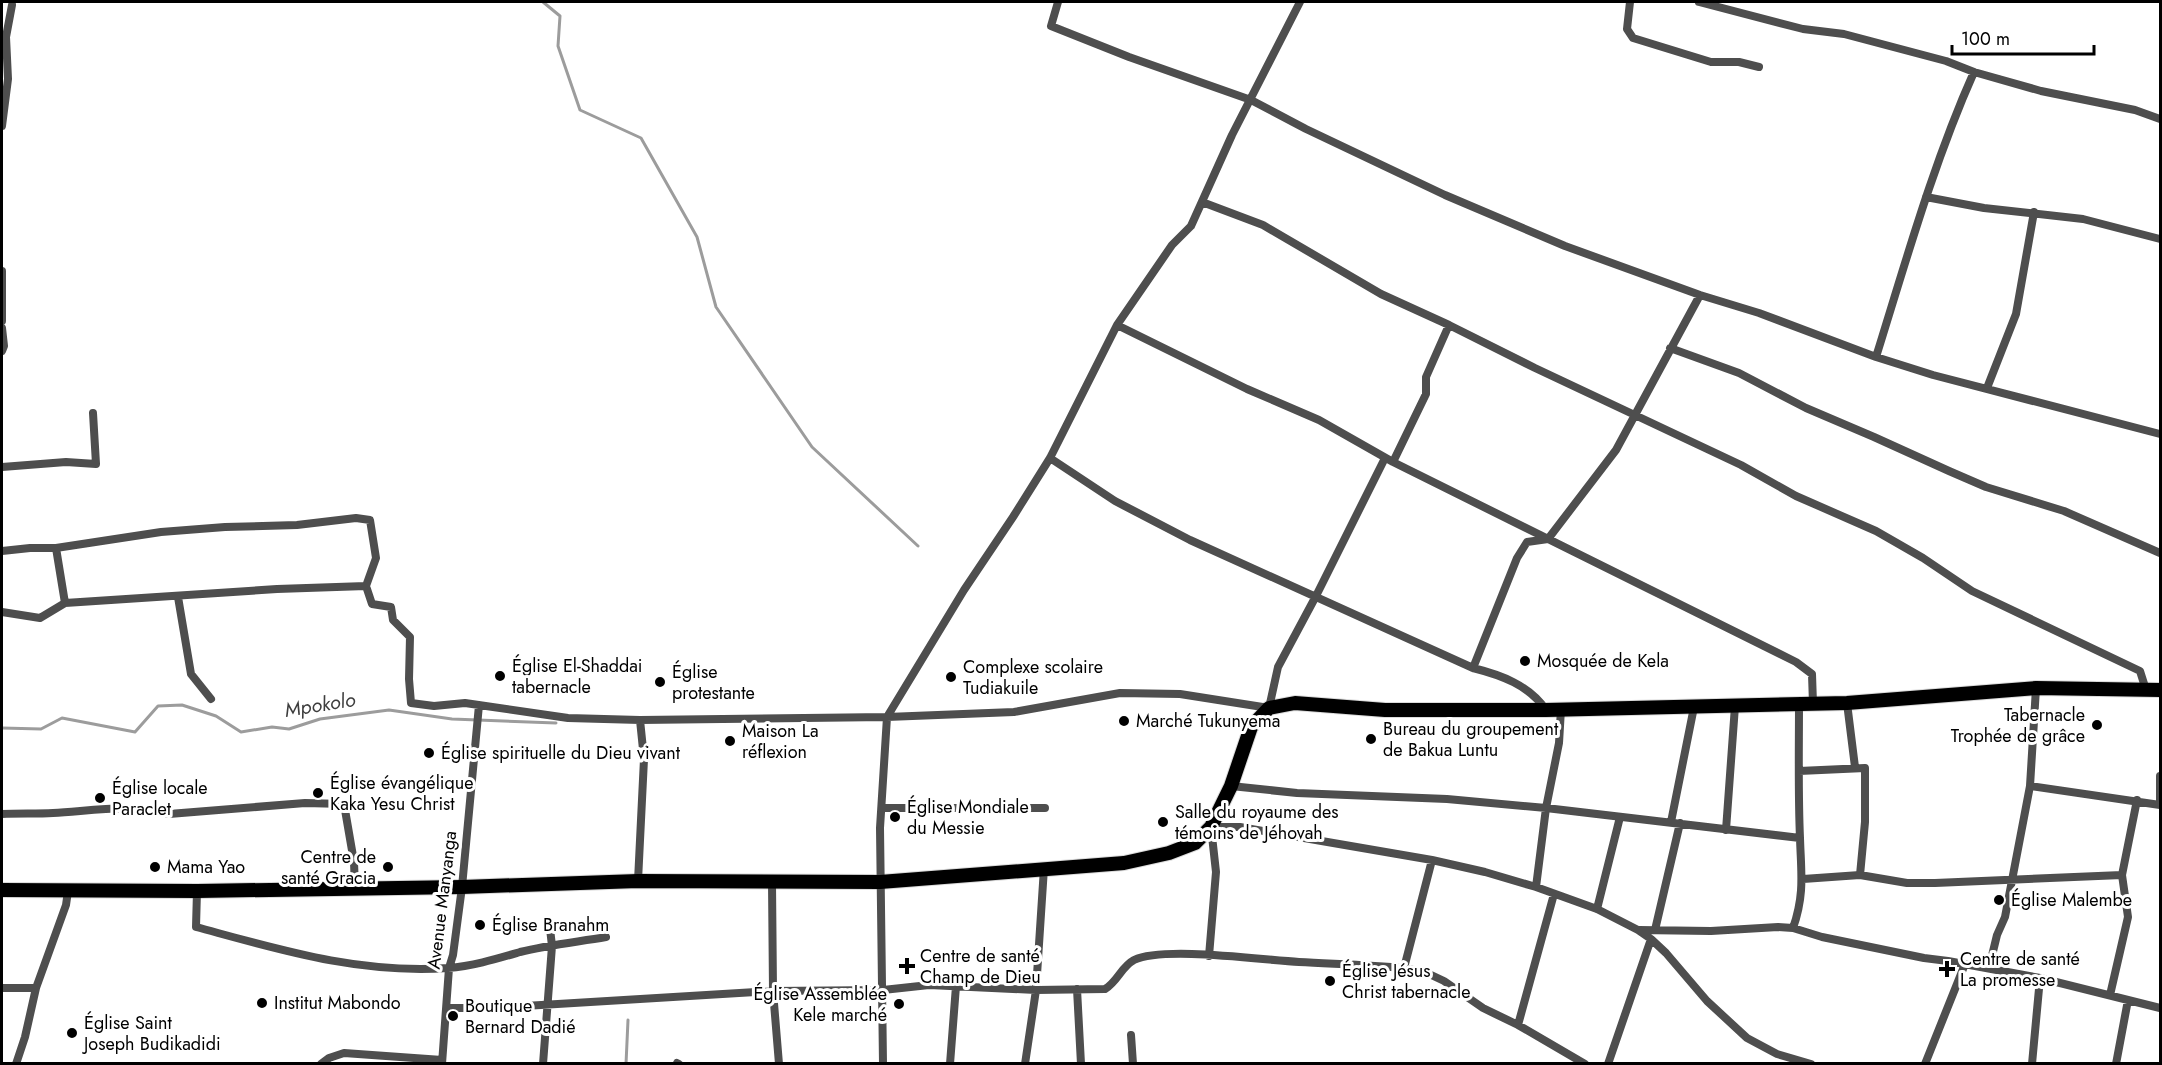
<svg xmlns="http://www.w3.org/2000/svg" width="2162" height="1065" viewBox="0 0 2162 1065" font-family="Jost,sans-serif">
<style>
.lines{fill:none;stroke-linecap:round;stroke-linejoin:round}
.stream{stroke:#9c9c9c;stroke-width:3}
.trunk-casing{stroke:#dbdbdb;stroke-width:16}
.minor{stroke:#4e4e4e;stroke-width:8}
.trunk{stroke:#000;stroke-width:14}
.poi-dot{fill:#000;stroke:#fff;stroke-width:2}
.labels{text-anchor:middle;dominant-baseline:central;stroke-width:6;stroke-linejoin:round;paint-order:stroke}
.poi-label{font-size:18px;fill:#000;stroke:#fff;text-anchor:start}
.street-label{font-size:18px;fill:#000;stroke:#fff}
.water-label{font-size:20px;font-style:italic;fill:#3d3d3d;stroke:#fff}
</style>
<rect width="100%" height="100%" fill="#fff"/>
<g class="lines">
<path class="stream" d="M543,2L560,16L558,46L580,110L641,138L697,237L716,307L812,447L918,546
M2,728L41,729L62,718L135,732L158,706L182,705L216,716L241,732L272,727L289,729L320,719L389,710L452,719L556,723
M626,1064L628,1020"/>
<g class="trunk-casing">
<path id="trunk" d="M2,890L197,891L462,887L638,881L880,882L1124,863L1169,853L1195,843L1211,827L1231,786L1251,727L1269,708L1295,703L1385,710H1546L1847,703L2036,688L2160,690"/>
</g>
<path class="minor" d="M1058,2L1051,26L1129,57L1251,100L1306,129L1445,195L1565,246L1700,295L1759,313L1876,357L1933,375L2160,434
M1630,2L1627,29L1633,38L1711,62H1739L1759,67
M1699,2L1803,29L1844,34L1946,61L1974,72L2041,91L2135,110L2160,119
M2,126L8,79L6,37L12,5
M1926,197L1984,208L2083,219L2160,239
M1202,202L1263,225L1381,294L1449,325L1535,368L1741,465L1796,496L1876,531L1923,558L1972,591L2140,671L2146,690
M2,271V321
M1117,325L1247,389L1319,420L1393,462L1796,662L1812,674L1813,704
M2,328L4,346L2,351
M1670,348L1739,373L1806,408L1874,437L1949,471L1986,487L2064,511L2160,553
M1876,357C1906,261 1933,164 1974,72
M1987,388L2016,314L2034,212
M1050,458L1115,501L1190,540L1473,668
M1393,462L1426,394V377L1449,325
M2,467L66,462L96,464L93,413
M56,548L65,603L277,589L366,586
M2,551L30,548H56L161,532L225,527L297,525L356,518L370,520L376,558L366,586L372,604L391,607L393,620L410,637L409,679L411,703L434,706L465,703L568,718L640,720L887,717L1014,712L1120,693L1180,694L1269,708L1278,667L1316,596L1385,458
M178,597L191,674L211,699
M2,612L40,618L65,603
M1847,703L1855,767
M1546,710C1529,685 1501,675 1473,668L1517,558L1527,542L1548,539L1616,450L1700,295
M1799,771L1865,768V822L1860,875
M1231,786L1297,793L1447,799L1546,808L1800,838
M2030,786L2160,805V776
M883,808H1045
M2,814C19,813 36,814 53,813C91,811 131,803 169,814L305,803L344,804L354,862L355,888
M1671,822L1694,707
M1726,830L1735,706
M1803,879L1860,875L1907,883H1935L2122,875
M638,881L644,759L640,720
M772,883L773,991L779,1064
M1536,887L1546,808L1559,743L1561,709
M197,891L196,927C281,950 358,974 448,968C473,966 496,959 520,952C548,945 577,942 606,937
M1597,909L1620,817
M1793,928L1822,937L1924,958L1948,961L2040,978L2160,1008
M1639,930L1711,931L1778,927L1793,928C1805,894 1801,872 1800,838C1798,793 1799,749 1799,704
M1655,930L1680,823
M1209,956L1216,872L1211,827H1240L1432,860L1485,872L1536,887L1597,909L1638,930L1651,939L1666,953L1707,1001L1747,1038L1777,1054L1811,1064
M1404,968L1432,860
M1989,968L1997,935L2005,917L2030,786L2036,688
M2,988H36
M1077,989L1081,1064
M2110,995L2128,917L2122,875L2137,800
M447,1008H490L773,991L883,990L929,985L1036,990L1105,989C1118,981 1121,967 1134,960C1164,946 1262,960 1299,962C1334,964 1369,965 1404,968L1427,973L1444,981L1483,1008L1518,1025L1585,1064
M1518,1025L1554,894
M1131,1035L1133,1064
M677,1063L679,1064
M16,1064L25,1037L36,988L66,905L68,891
M321,1064L329,1058L344,1053L442,1060
M442,1064L449,968L453,955L462,887L479,705
M543,1064L552,946L549,920
M883,1064L880,828L887,717L964,590L1013,517L1050,458L1117,325L1172,245L1191,226L1232,135L1300,2
M950,1064L956,986
M1025,1064L1036,990L1044,868
M1608,1064L1651,939
M1925,1064L1965,964
M2032,1064L2040,978
M2116,1064L2128,1000"/>
<use href="#trunk" class="trunk"/>
</g>
<g class="poi-dot">
<circle cx="1525" cy="661" r="6"/>
<circle cx="500" cy="676" r="6"/>
<circle cx="951" cy="677" r="6"/>
<circle cx="660" cy="682" r="6"/>
<circle cx="1124" cy="721" r="6"/>
<circle cx="2097" cy="725" r="6"/>
<circle cx="1371" cy="739" r="6"/>
<circle cx="730" cy="741" r="6"/>
<circle cx="429" cy="753" r="6"/>
<circle cx="318" cy="793" r="6"/>
<circle cx="100" cy="798" r="6"/>
<circle cx="895" cy="817" r="6"/>
<circle cx="1163" cy="822" r="6"/>
<circle cx="155" cy="867" r="6"/>
<circle cx="388" cy="867" r="6"/>
<circle cx="1999" cy="900" r="6"/>
<circle cx="480" cy="925" r="6"/>
<path d="M904 957h6v6h6v6h-6v6h-6v-6h-6v-6h6z"/>
<path d="M1944 960h6v6h6v6h-6v6h-6v-6h-6v-6h6z"/>
<circle cx="1330" cy="981" r="6"/>
<circle cx="262" cy="1003" r="6"/>
<circle cx="899" cy="1004" r="6"/>
<circle cx="453" cy="1016" r="6"/>
<circle cx="72" cy="1033" r="6"/>
</g>
<g class="labels">
<g class="poi-label">
<text x="1537" y="661">Mosquée de Kela</text>
<text x="512" y="666">Église El-Shaddai<tspan x="512" dy="21">tabernacle</tspan></text>
<text x="963" y="667">Complexe scolaire<tspan x="963" dy="21">Tudiakuile</tspan></text>
<text x="672" y="672">Église<tspan x="672" dy="21">protestante</tspan></text>
<text x="2085" y="715" text-anchor="end">Tabernacle<tspan x="2085" dy="21">Trophée de grâce</tspan></text>
<text x="1136" y="721">Marché Tukunyema</text>
<text x="1383" y="729">Bureau du groupement<tspan x="1383" dy="21">de Bakua Luntu</tspan></text>
<text x="742" y="731">Maison La<tspan x="742" dy="21">réflexion</tspan></text>
<text x="441" y="753">Église spirituelle du Dieu vivant</text>
<text x="330" y="783">Église évangélique<tspan x="330" dy="21">Kaka Yesu Christ</tspan></text>
<text x="112" y="788">Église locale<tspan x="112" dy="21">Paraclet</tspan></text>
<text x="907" y="807">Église Mondiale<tspan x="907" dy="21">du Messie</tspan></text>
<text x="1175" y="812">Salle du royaume des<tspan x="1175" dy="21">témoins de Jéhovah</tspan></text>
<text x="376" y="857" text-anchor="end">Centre de<tspan x="376" dy="21">santé Gracia</tspan></text>
<text x="167" y="867">Mama Yao</text>
<text x="2011" y="900">Église Malembe</text>
<text x="492" y="925">Église Branahm</text>
<text x="920" y="956">Centre de santé<tspan x="920" dy="21">Champ de Dieu</tspan></text>
<text x="1960" y="959">Centre de santé<tspan x="1960" dy="21">La promesse</tspan></text>
<text x="1342" y="971">Église Jésus<tspan x="1342" dy="21">Christ tabernacle</tspan></text>
<text x="887" y="994" text-anchor="end">Église Assemblée<tspan x="887" dy="21">Kele marché</tspan></text>
<text x="274" y="1003">Institut Mabondo</text>
<text x="465" y="1006">Boutique<tspan x="465" dy="21">Bernard Dadié</tspan></text>
<text x="84" y="1023">Église Saint<tspan x="84" dy="21">Joseph Budikadidi</tspan></text>
</g>
<g class="street-label">
<text transform="translate(442 900) rotate(-83)">Avenue Manyanga</text>
</g>
<g class="water-label">
<text transform="translate(320 705) rotate(-9)">Mpokolo</text>
</g>
</g>
<rect width="2162" height="1065" fill="none" stroke="#000000" stroke-width="6"/>
<path d="M1952 45v9h142v-9" fill="none" stroke="#000000" stroke-width="3"/>
<text x="1961" y="45" font-size="18" fill="#000000" stroke="#ffffff" stroke-width="4.5" paint-order="stroke">100 m</text>
</svg>
